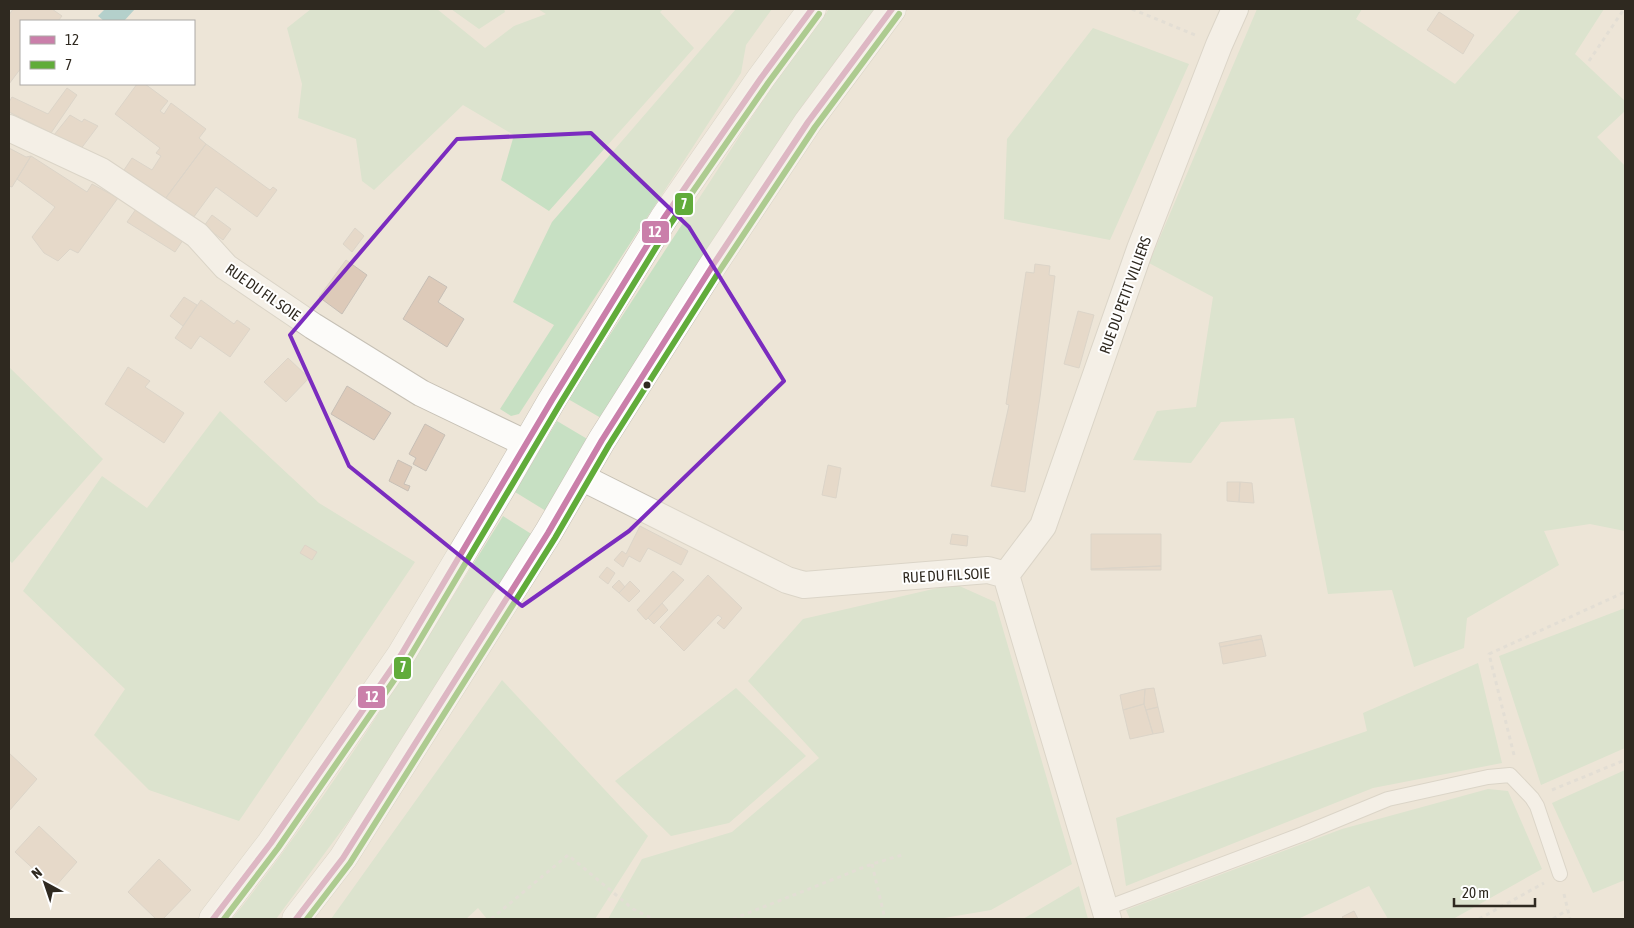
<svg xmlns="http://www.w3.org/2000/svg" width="1634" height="928" viewBox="0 0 1634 928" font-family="'Asap Condensed',sans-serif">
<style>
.green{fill:#c7e0c3}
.water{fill:#70b5bc}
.building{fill:#ddcab9;stroke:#c7bfb6}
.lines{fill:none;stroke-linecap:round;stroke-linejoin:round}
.lane-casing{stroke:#c6c0b5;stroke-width:16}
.street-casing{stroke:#c6c0b5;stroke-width:28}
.primary-casing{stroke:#c6c0b5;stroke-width:29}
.path{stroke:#d7d5d1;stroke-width:3;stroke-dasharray:4 4;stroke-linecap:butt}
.lane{stroke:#fcfbf9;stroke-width:14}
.street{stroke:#fcfbf9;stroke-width:26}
.primary{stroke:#fcfbf9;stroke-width:28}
.bus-1-casing{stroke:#fff;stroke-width:10}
.bus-2-casing{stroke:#fff;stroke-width:10}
.bus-1{stroke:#ca7faa;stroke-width:6}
.bus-2{stroke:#61ac3a;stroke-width:6}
.marked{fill:none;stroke:#7b2cbf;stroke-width:4;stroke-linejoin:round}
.bus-dot{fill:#2f2920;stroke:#fff;stroke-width:2}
.labels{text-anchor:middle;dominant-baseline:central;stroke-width:4;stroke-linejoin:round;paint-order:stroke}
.street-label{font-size:15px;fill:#2f2920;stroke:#fff}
.line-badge{stroke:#fff;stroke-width:2}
.badge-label{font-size:14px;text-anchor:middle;font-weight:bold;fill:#fff}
</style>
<rect width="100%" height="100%" fill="#ede5d7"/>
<path class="green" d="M311,9H437L485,48L514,26L546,14L538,9H663L660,12L694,48L549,211L501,180L514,135L463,105L374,190L362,181L356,139L298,118L302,84L287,28Z
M451,9H504L505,12L479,29Z
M736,9H772L746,45L741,73L519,414L511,416L500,409L554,325L513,302L552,222Z
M829,9H875L807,99L601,418L568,399L775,82Z
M1257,9H1362L1356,19L1455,84L1521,9H1604L1575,54L1625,101V111L1597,137L1625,166V531L1590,524L1544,531L1559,565L1467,618L1464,648L1414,667L1392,590L1328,594L1294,418L1221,422L1191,463L1133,460L1157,411L1196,407L1213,297L1149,263Z
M1093,28L1189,64L1110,240L1004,219L1007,139Z
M9,367L103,459L12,563L9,560Z
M220,411L319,503L415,562L239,821L149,790L94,735L125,689L23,591L102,476L147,508Z
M557,421L589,440L546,511L515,492Z
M503,516L533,535L370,792L276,919H232C333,792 418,653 503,516Z
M955,584L995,602L1072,864L991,910L938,919H608L642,859L732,832L819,758L748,681L803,619Z
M1625,608V748L1541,785L1499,656Z
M1478,663L1502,763L1373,788L1126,886L1116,818L1367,731L1363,713Z
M502,680L648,836L595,919H487L478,908L466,919H331Z
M736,688L806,756L729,823L671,836L615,781Z
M1625,770V880L1593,893L1552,803Z
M1488,789L1508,791L1542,869L1453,919H1388L1369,886L1298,919H1130L1126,910L1342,829Z
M1079,886L1088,919H1023Z"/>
<path class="water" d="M105,9H135L124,21H104L98,16Z"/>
<path class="building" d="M13,9H52L62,16L58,21H21V68L9,84V15Z
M1439,12L1474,35L1463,54L1427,30Z
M137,84H145L168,101L160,111L164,114L171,103L206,129L199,138L206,144L165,199L122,173L132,158L152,170L161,156L156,153L160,148L115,114Z
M67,88L77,95L51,133L9,112V102L12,97L48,114Z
M70,115L82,122L84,119L98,126L80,150L54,135Z
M206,144L270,190L273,187L277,190L257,217L216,187L193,218L165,199Z
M9,148L26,157L31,156L12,187L9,186Z
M31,156L87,192L92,184L118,198L78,253L70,249L58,261L44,253L32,237L55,207L17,179Z
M136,209L183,240L175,252L127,222Z
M212,215L231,229L223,240L204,226Z
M355,228L364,236L352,252L343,244Z
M346,260L367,275L342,314L319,297Z
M1035,264L1050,266L1049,275L1055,276L1040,397L1025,492L991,486L1009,405L1006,404L1026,272L1034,273Z
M429,276L447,287L438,302L464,319L447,347L403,319Z
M184,297L197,305L183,326L170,316Z
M201,300L234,324L237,320L250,329L230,357L200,336L191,349L175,338Z
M1078,311L1094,315L1079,368L1064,364Z
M288,358L309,378L286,402L264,382Z
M128,367L150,381L145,387L184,413L164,443L105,404Z
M347,386L391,413L374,440L331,414Z
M425,424L445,435L426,471L413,464L416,458L409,454Z
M398,460L412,467L404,484L410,486L408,491L389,481Z
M828,465L841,468L836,498L822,495Z
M1227,482H1240L1239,502L1227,501Z
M1240,482L1252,483L1254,503L1239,502Z
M640,526L688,551L681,565L648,548L640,562L629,556L623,567L614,560L622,551L626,554Z
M952,534L968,536L967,546L950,544Z
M1091,534H1161V566L1091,569Z
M305,545L317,552L312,560L300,553Z
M1161,566V570H1091V569Z
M607,567L615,573L608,584L599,577Z
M673,571L684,580L646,620L637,610Z
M708,575L742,608L724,629L717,623L722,618L718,615L684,651L660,627Z
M619,580L625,587L619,593L612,587Z
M630,581L640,591L629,602L619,593Z
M662,603L668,610L654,624L648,618Z
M1261,635L1262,639L1220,647L1219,643Z
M1262,639L1266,656L1223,664L1220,647Z
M1154,688L1158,707L1146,710L1144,704L1145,689Z
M1145,689L1144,704L1123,710L1120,695Z
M1144,704L1153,734L1130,739L1123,710Z
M1158,707L1164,732L1153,734L1146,710Z
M9,753L37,779L9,811Z
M39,826L77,862L54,888L15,852Z
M159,859L191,890L163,919H156L128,892Z
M1354,911L1358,919H1344L1342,917Z"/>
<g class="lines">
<g class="lane-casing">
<path id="lane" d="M1104,909L1303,834L1388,799L1488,777L1510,775L1532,798L1537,806L1560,874"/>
</g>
<g class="street-casing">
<path id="street" d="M9,128L101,171L197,235L226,267L313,326L421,393L527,444
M581,477L787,580L804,585L988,570L1006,575L1108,919
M1006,575L1043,526L1140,249L1219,45L1235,9"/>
</g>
<g class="primary-casing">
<path id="primary" d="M213,919L271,843L401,655L500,490L552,400L664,218L761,78L812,9
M296,919L343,858L548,533L602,440L713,265L808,122L892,9"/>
</g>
<path class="path" d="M1132,9L1195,35
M1589,61L1624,9
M1514,755L1489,654L1625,592
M1552,790L1625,760
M872,864L885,919
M1564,894L1570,919
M491,919L568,855L633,909L653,919
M733,919L872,864L902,855
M1479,919L1544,883
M1553,919L1567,910"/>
<use href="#lane" class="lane"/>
<use href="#street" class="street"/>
<use href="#primary" class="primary"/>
<g class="bus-1-casing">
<path id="bus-1" d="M213,919L271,843L401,655L552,400L664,218L761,78L812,9
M296,919L343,858L548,533L602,440L713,265L808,122L892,9"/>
</g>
<g class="bus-2-casing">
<path id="bus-2" d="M224,919L278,848L408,660L560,404L671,223L768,83L819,14
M307,919L350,863L555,538L609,445L720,270L815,127L899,14"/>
</g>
<use href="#bus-1" class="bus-1"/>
<use href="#bus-2" class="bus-2"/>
</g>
<path d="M0 0H1634V928H0ZM591,133L689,227L784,381L629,531L522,606L349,466L290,335L457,139Z" fill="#ede5d7" fill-opacity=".55" fill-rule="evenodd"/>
<path class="marked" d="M591,133L689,227L784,381L629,531L522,606L349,466L290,335L457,139Z"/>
<circle class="bus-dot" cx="647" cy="385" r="4.5"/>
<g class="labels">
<g class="street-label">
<text transform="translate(263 292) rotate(35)">RUE DU FIL SOIE</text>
<text transform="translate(1125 295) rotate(-70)">RUE DU PETIT VILLIERS</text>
<text transform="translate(946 575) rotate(-3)">RUE DU FIL SOIE</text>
</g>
</g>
<g class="line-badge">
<rect x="674" y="192" width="20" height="24" rx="5" fill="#61ac3a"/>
<rect x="641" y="220" width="29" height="24" rx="5" fill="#ca7faa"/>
<rect x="393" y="656" width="19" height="24" rx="5" fill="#61ac3a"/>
<rect x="357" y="685" width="29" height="24" rx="5" fill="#ca7faa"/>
</g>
<g class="badge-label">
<text x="684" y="209">7</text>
<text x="655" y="237">12</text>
<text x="403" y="672">7</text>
<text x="372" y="702">12</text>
</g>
<rect width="1634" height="928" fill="none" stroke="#2f2920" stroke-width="20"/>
<rect x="20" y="20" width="175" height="65" fill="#ffffff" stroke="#aca9a6"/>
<rect x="30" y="36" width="25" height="8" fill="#ca7faa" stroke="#aca9a6"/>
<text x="65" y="45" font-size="15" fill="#2f2920">12</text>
<rect x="30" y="61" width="25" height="8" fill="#61ac3a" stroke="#aca9a6"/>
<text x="65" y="70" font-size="15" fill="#2f2920">7</text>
<g transform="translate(45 883) rotate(320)" stroke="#ffffff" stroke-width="4" paint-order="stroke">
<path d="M0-4L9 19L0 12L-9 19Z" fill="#2f2920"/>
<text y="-8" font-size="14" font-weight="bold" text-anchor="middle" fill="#2f2920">N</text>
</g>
<path d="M1454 898v8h81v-8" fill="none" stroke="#2f2920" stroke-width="2.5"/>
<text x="1462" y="898" font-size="15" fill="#2f2920" stroke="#ffffff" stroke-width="4" paint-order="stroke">20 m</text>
</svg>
